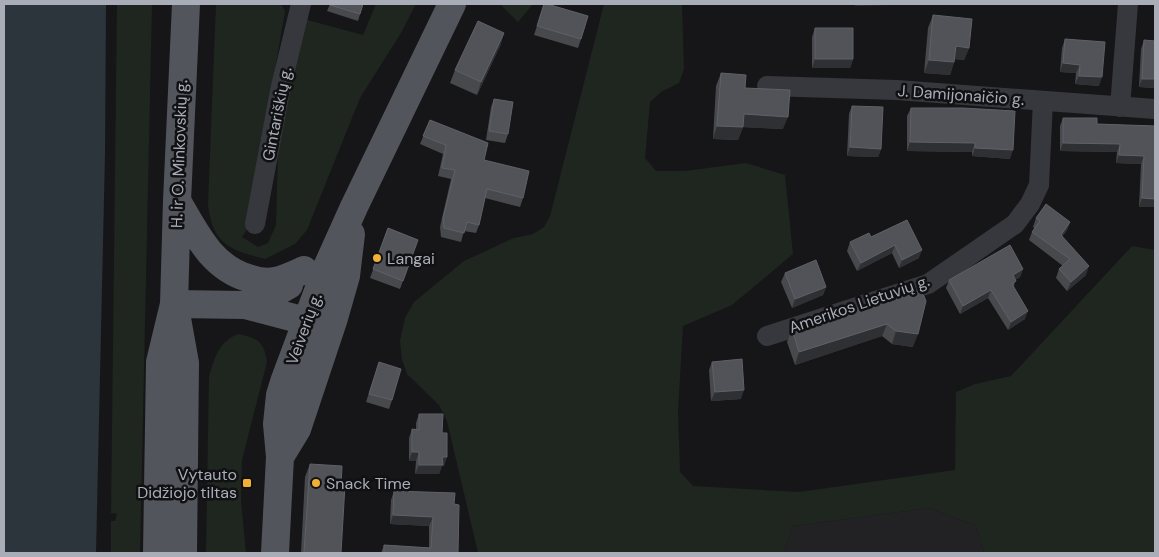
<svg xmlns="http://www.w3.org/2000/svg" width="1159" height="557" viewBox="0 0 1159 557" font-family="'DM Sans',sans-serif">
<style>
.built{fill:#222225}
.green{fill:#1e261f}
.water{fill:#2c353c}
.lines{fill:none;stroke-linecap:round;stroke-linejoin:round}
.street{stroke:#37383d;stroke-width:20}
.primary{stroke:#53555c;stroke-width:28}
.wall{fill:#47494d}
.shaded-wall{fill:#2f3033}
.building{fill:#525359;stroke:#5f6168}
.poi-dot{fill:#f2b134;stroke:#111113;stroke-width:2}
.labels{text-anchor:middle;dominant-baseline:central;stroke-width:5;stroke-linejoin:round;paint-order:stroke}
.street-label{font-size:16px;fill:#a8adb8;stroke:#111113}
.poi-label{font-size:16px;fill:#a8adb8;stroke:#111113;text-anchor:start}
</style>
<rect width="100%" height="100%" fill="#161618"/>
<path class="built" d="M930,508L976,526L984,553H783L793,526Z"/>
<path class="green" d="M117,4H152L140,553H111V521H115L117,514L111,513Z
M216,4H281L285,11L248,228L242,237L258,247L268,243L276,225L278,153L304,19L363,35L376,4H416L401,33L360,98L307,230L295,244L265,259C229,250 212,243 208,204Z
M500,4H533L518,22Z
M604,4H682L684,69L679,83L661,92L650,102L645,158L656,171H685L746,163L785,175L793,254L732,305L683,326L678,411L680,472L693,486L799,492L955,470L956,392L975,384L1011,376L1132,246L1155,250V553H984L976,526L930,508L793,526L783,553H478L447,421L439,405L407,374L402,360L400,341L405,318L414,302L464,261L514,238L533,234L544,227L550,216Z
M239,334C259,339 264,342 267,362L242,460L241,501L246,553H206L209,377C214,359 219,340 239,334Z"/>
<path class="water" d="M4,4H106L105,154L96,553H4Z"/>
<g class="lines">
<path class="street" d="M767,86L897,90L1155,109
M1120,107L1128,4
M255,224L281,86L301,4
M767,336L928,284L1015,224L1030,204L1039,185L1043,101"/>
<path class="primary" d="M177,201C196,233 211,267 248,278C257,281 266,283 275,281C285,279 295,274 304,270
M174,304L245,305L306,321
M245,305L277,292L289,285
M176,313L185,363L183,553
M280,457L297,429L334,318L346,276L351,234
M157,553L160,362L174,304L177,201L186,4
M275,553L280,457L277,424L280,395L284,382L327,267L354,207L452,4"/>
</g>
<path class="wall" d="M330,4H363L358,21L327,11Z
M544,4L581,39L578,48L534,35Z
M933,15L969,48L964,60L955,59L954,62L950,75L924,73L928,28Z
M815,28L853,59L850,68H812V37Z
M504,33L500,46L477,95L450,83L455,70Z
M1065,39L1099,86L1075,84L1076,73L1060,72L1062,48Z
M1144,40L1155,88L1139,87L1141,49Z
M721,73L745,88L783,129L743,127L738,140L713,139L716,86Z
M494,99L508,134L505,143L486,140L491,107Z
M852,106L881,149L878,157L847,156L849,114Z
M911,108L1010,159L972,156V152L907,151V116Z
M1063,118L1097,124L1155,126V207H1139L1141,164L1116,163L1117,152L1060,151V126Z
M430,120L484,160L523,198L520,207L485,198L479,225L476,233L464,231L461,242L441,237L440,227L451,179L438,176L443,154L420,144Z
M1036,218L1070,222L1067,230L1062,237L1086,275L1067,291L1056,278L1059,269L1063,266L1029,240L1032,232L1035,229L1033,227Z
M907,220L919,258L899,268L892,253L857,271L847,251L850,242L871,237Z
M388,228L418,240L400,289L370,278Z
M1023,269L1020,277L1015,280L1014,287L1025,319L1008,330L988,298L960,314L946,288L949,280Z
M785,273L826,287L823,295L792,308L781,282Z
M914,290L913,347L892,344L882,336L795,365L787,342L792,329Z
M379,362L392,400L389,409L366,402Z
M712,362L741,399L711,401L709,370Z
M419,414L442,433L444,466H442L439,474H415L416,461H409V438L412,429H416V423Z
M310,464L341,553H301L305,477Z
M394,491L454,504L458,553H381L384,545L429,548V526L390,524L391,500Z"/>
<path class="shaded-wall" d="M856,4H893L892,5L855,6Z
M504,33L500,46L477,95L481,82Z
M956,46L969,48L964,60L951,59Z
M815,59H853L850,68H812Z
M929,60L954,62L950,75L924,73Z
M1063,63L1080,65L1076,73L1060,72Z
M1079,76L1102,77L1099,86L1075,84Z
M1142,79H1155V88L1139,87Z
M744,114L788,117L783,129L739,127Z
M717,126L743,127L738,140L713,139Z
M910,142L975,143L972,152L907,151Z
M1063,143L1120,144L1117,152L1060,151Z
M850,147L881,149L878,157L847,156Z
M975,148L1013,150L1010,159L972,156Z
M1119,155L1144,156L1141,164L1116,163Z
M1142,198L1155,199V207H1139Z
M1070,222L1067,230L1057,244L1061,235Z
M895,245L892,253L857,271L861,263Z
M922,250L919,258L899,268L902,260Z
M1089,266L1086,275L1067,291L1071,282Z
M1023,269L1020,277L1010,283L1013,275Z
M826,287L823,295L792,308L795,299Z
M991,290L988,298L960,314L963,306Z
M1028,311L1025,319L1008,330L1011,322Z
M887,324L882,336L795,365L799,352Z
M896,331L918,334L913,347L892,344Z
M744,390L741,399L711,401L715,392Z
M412,452H419L416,461H409Z
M442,457H447L444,466H442L439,474H415L419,465Z
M393,515L433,517L429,526L390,524Z"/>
<path class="building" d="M330,4H363L360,14L330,5Z
M544,4H547L588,16L581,39L537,26Z
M933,15L972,19L969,48L956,46L954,62L929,60Z
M478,21L504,33L481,82L455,70Z
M815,28H853V59H815Z
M1065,39L1105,42L1102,77L1079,76L1080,65L1063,63Z
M1144,40L1155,41V79H1142Z
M721,73L746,75L745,88L790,90L788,117L744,114L743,127L717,126Z
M494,99L513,102L508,134L489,131Z
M852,106L883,107L881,149L850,147Z
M911,108H963L1015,111L1013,150L975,148V143L910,142Z
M1063,118H1097V124L1155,126V199L1142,198L1144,156L1119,155L1120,144L1063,143Z
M430,120L488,143L484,160L529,171L523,198L487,189L479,225L467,222L464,233L444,228L443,218L455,170L442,168L446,145L423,136Z
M1046,204L1070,222L1061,235L1089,266L1071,282L1059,269L1070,259L1032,232L1040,221L1036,218Z
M907,220L922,250L902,260L895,245L861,263L850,242L869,233L871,237Z
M388,228L418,240L403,281L373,269Z
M1010,245L1023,269L1013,275L1016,281L1012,284L1028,311L1011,322L991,290L963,306L949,280Z
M816,260L826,287L795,299L785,273Z
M914,290L920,292L924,296L926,301L918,334L896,331L887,324L799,352L792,329Z
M742,359L744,390L715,392L712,362Z
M379,362L401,369L392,400L369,394Z
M419,414H443L442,433H447V457H442L443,465H419V452H412V429L419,430Z
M310,464L342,466L341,485H345L341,553H304Z
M394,491L455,493L454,504L459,505L458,553H384V545L431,548L433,517L393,515Z"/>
<g class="poi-dot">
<circle cx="377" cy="258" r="5"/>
<rect x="242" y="478" width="10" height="10" rx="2.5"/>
<circle cx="316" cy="483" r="5"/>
</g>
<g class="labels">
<g class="street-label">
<text transform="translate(961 95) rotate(4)">J. Damijonaičio g.</text>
<text transform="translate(277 114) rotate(-79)">Gintariškių g.</text>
<text transform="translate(179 154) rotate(-88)">H. ir O. Minkovskių g.</text>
<text transform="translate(859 304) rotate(-19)">Amerikos Lietuvių g.</text>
<text transform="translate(304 329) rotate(-70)">Veiverių g.</text>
</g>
<g class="poi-label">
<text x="387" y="258">Langai</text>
<text x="237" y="474" text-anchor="end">Vytauto<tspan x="237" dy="18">Didžiojo tiltas</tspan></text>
<text x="326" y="483">Snack Time</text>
</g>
</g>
<rect width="1159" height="557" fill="none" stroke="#a8adb8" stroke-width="10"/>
</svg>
